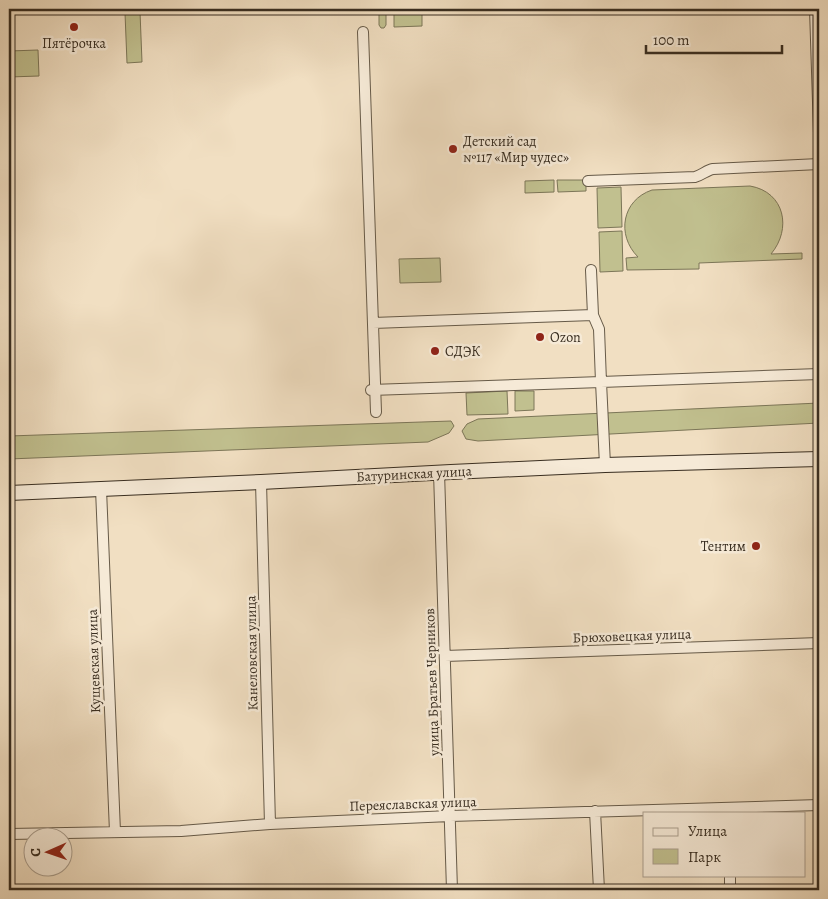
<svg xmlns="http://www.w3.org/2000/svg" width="828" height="899" viewBox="0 0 828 899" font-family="Alegreya,serif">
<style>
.green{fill:#c1c08f;stroke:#7c7658}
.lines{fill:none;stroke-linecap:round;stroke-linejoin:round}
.street-casing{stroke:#665a48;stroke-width:12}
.secondary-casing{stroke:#382d20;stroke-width:16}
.street{stroke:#f6ead7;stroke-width:10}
.secondary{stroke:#f6ead7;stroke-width:14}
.poi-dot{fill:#8f2418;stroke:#f6ead7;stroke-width:2}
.labels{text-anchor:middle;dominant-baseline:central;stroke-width:5;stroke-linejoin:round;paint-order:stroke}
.poi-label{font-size:14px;fill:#382d20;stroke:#f6ead7;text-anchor:start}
.street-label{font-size:14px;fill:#382d20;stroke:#f6ead7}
</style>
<rect width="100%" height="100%" fill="#f1dfc2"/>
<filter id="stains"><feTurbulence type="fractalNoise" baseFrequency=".004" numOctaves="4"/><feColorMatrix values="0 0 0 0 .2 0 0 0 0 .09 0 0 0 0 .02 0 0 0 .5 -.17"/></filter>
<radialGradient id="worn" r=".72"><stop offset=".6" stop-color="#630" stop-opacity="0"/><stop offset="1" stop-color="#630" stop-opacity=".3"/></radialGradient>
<path class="green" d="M379,9H386V25L384,28H381L379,25Z
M394,9H422V26L394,27Z
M140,12L142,62L127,63L125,13Z
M38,50L39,76L9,77V51Z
M554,180V192L525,193V181Z
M557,180H586V191L558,192Z
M750,186C785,192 792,229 771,254L802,253V259L699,263V269L627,270L626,258L638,257C616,235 622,200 652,190Z
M621,187L622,227L598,228L597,188Z
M622,231L623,271L600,272L599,232Z
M440,258L441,282L400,283L399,259Z
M507,391L508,414L467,415L466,393Z
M515,391H534V410L515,411Z
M819,403V423L478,441L466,439L462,431L467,424L478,419Z
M451,421L454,426L449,433L428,442L9,459V436Z"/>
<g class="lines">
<g class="street-casing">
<path id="street" d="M815,9L819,133
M363,32L376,412
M588,181L695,177C702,175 707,170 713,169L819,164
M373,323L593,315
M371,390L601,382L599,329L593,315L591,270
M605,465L601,382L819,374
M439,472L452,890
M261,482L270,824
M101,489L115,832
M445,656L819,643
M595,811L599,890
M9,834L181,831L270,824L450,816L819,805
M730,875V890"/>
</g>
<g class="secondary-casing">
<path id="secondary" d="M9,493L261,482L451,472L605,465L819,459"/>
</g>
<use href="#street" class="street"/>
<use href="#secondary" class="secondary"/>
</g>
<g class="poi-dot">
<circle cx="74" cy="27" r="5"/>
<circle cx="453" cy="149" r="5"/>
<circle cx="540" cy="337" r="5"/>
<circle cx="435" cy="351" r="5"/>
<circle cx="756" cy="546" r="5"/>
</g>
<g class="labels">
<g class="poi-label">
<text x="74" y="43" text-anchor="middle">Пятёрочка</text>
<text x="463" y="141">Детский сад<tspan x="463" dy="16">№117 «Мир чудес»</tspan></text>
<text x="550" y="337">Ozon</text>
<text x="445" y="351">СДЭК</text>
<text x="746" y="546" text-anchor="end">Тентим</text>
</g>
<g class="street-label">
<text transform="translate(414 474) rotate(-3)">Батуринская улица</text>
<text transform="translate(632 636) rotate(-2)">Брюховецкая улица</text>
<text transform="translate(252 653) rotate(-91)">Канеловская улица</text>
<text transform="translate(94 661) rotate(-92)">Кущевская улица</text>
<text transform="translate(432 682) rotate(-92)">улица Братьев Черников</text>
<text transform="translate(413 804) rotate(-2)">Переяславская улица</text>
</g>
</g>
<rect width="828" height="899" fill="none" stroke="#f1dfc2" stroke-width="30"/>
<rect x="10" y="10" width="808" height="879" fill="none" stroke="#382d20" stroke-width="2.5"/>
<rect x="15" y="15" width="798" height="869" fill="none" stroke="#382d20"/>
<rect x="643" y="812" width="162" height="65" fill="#f6ead7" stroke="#aa9e8e"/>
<rect x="653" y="828" width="25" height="8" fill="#f6ead7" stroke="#aa9e8e"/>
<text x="688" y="836" font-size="15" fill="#382d20">Улица</text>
<rect x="653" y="849" width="25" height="15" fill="#c1c08f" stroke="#aa9e8e"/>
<text x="688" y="862" font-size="15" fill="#382d20">Парк</text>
<g transform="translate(48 852) rotate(268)"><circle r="24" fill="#f6ead7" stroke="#aa9e8e"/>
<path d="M0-4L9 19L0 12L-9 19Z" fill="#8f2418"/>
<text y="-8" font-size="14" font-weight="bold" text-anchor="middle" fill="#382d20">С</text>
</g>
<path d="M646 45v8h136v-8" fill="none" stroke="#382d20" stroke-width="2.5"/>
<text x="653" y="45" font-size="15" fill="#382d20" stroke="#f6ead7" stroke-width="4" paint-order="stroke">100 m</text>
<rect width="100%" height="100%" filter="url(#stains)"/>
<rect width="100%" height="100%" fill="url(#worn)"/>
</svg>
